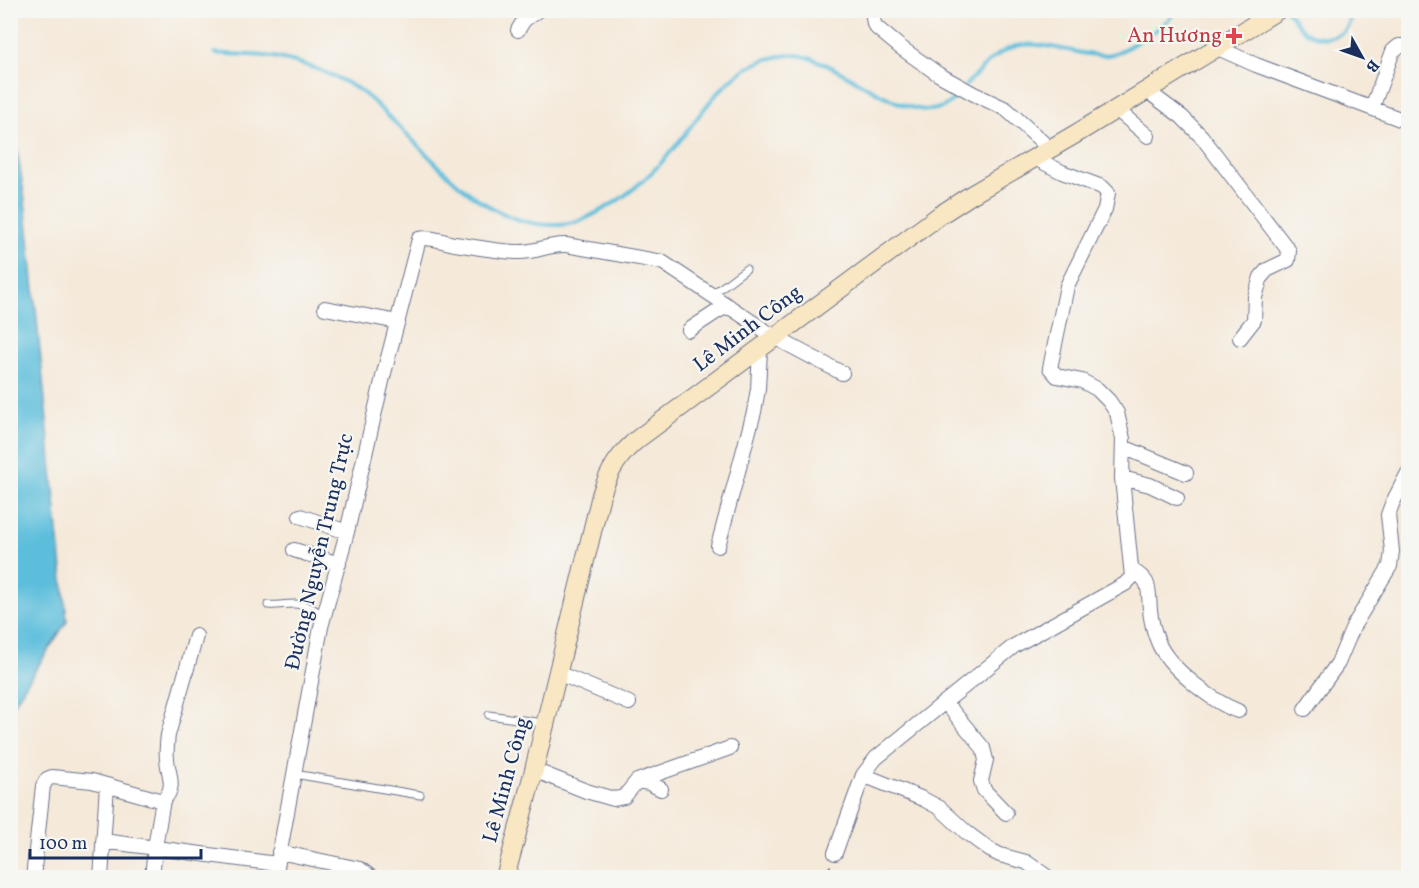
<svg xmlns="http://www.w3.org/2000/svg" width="1419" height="888" viewBox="0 0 1419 888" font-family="Vollkorn,serif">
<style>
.water{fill:#5cbedb;stroke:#3c769c;stroke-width:1.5}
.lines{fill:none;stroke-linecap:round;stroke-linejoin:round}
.stream{stroke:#5cbedb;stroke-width:4}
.service-casing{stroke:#677089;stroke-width:9}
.minor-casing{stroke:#677089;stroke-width:16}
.secondary-casing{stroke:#677089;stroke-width:20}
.path{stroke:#677089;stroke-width:2;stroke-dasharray:4.5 4.5;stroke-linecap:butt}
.service{stroke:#fff;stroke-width:7}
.minor{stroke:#fff;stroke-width:14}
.secondary{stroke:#f9e7c3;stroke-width:18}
.health-dot{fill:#e0444e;stroke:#f6f6f2;stroke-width:2}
.labels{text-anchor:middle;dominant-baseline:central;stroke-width:4.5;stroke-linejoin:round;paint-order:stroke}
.health-label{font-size:21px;fill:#be3a42;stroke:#f6f6f2;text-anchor:end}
.street-label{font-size:21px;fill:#1b2f5e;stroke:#f6f6f2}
</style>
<rect width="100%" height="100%" fill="#f6f6f2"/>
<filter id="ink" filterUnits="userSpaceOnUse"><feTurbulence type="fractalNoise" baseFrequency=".0167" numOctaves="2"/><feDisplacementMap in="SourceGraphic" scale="12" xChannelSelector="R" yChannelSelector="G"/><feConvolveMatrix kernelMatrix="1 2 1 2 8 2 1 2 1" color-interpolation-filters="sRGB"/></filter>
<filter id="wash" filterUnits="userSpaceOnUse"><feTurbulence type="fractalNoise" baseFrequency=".008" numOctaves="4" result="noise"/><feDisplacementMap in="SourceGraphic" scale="24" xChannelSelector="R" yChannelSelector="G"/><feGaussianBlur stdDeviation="1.35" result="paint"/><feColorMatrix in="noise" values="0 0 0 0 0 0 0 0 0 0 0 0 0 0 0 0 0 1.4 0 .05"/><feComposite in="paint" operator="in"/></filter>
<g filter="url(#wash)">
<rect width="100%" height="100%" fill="#f5e9d9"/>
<path class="water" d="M10,106L25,200L67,621L11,708Z"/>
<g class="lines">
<path class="stream" d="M1286,10C1292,16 1296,23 1302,29C1311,38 1331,41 1343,32C1349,28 1351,18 1352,10
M215,53C234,55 254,54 273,57C301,62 330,73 354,87C367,94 378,106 388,116C437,161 484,228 558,225C574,225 585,219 600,211C627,197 649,177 669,154C704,113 730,58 791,55C833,52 911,134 949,103C954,100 957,94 961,90
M966,85C981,69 999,48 1021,45C1048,41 1090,60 1112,54C1123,51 1132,45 1141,39C1155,31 1167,24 1176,10"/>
</g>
</g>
<g filter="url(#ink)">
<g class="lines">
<g class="service-casing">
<path id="service" d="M710,296L746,269
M268,605C276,606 284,604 292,604C304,603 314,609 324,615
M489,715L543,723
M294,774L420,795"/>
</g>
<g class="minor-casing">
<path id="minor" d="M872,10L874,24L877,28L900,47L938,74L974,94L1006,109L1050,149
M518,30L524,20L538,10
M1218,48L1256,65L1408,122
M1146,90L1182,117L1202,137L1289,251L1288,260L1267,270L1261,277L1255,297L1254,320L1240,338
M1372,108L1393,51L1399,46H1408
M1116,109L1148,136
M325,308L398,322
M689,330L718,311L729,306
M1123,447L1186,473
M1122,478L1150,485L1177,498
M300,516L347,532
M718,546L754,412L758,389L760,350
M294,550L339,564
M1132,570C1137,573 1143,577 1146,582C1150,590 1149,601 1150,610C1151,621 1154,632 1158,642C1168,667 1213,702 1238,711
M558,673L629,703
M945,702L983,748L986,760L981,781L984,790L1006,813
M1305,709L1338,663L1354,625L1390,566L1392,551L1388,515L1392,504L1408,473
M534,770L586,791L614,799L624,797L637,781L730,748
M863,775L923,799L940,808L967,833L990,850L1000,855L1026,862L1049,878
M637,781L649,783L661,789
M103,841L277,864
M279,852L360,869L372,878
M835,853L863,775L876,758L1014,646L1125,584L1132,577L1122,478L1123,439L1117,413L1109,401L1097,389L1082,381L1057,376L1050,368L1067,286L1105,209L1108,193L1102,187L1062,172L1035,158
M33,878L43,786L47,779L52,777L92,781L159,800H163C177,788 168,774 167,759C166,751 167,743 168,735L196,636
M101,878L107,785
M152,878L155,847L163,800
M275,878L321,627L347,532L383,377L419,239C430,236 444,242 455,244C476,247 499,252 520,252C536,252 550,244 566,245L662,262L776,338L842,373"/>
</g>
<g class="secondary-casing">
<path id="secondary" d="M505,878L534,770L601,495C609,471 619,454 639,438L940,215L971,195L1079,132L1278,10"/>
</g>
<path class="path" d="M825,878L831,864"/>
<use href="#service" class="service"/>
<use href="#minor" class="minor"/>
<use href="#secondary" class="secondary"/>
</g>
</g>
<path class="health-dot" d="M1231 27h6v6h6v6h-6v6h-6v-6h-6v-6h6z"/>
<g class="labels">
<g class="health-label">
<text x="1222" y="36">An Hương</text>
</g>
<g class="street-label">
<text transform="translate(748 329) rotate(-37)">Lê Minh Công</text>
<text transform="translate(320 552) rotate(-77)">Đường Nguyễn Trung Trực</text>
<text transform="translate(507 780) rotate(-75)">Lê Minh Công</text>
</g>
</g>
<rect width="1419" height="888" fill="none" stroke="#f6f6f2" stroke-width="36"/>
<g transform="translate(1362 57) rotate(130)" stroke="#f6f6f2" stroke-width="4.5" paint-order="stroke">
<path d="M0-4.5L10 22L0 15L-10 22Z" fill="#1b2f5e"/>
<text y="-9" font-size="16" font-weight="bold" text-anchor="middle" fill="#1b2f5e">B</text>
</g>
<path d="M30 849v9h171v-9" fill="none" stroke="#1b2f5e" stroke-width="3"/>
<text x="39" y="849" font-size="18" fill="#1b2f5e" stroke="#f6f6f2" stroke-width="4.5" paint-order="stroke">100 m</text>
</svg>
